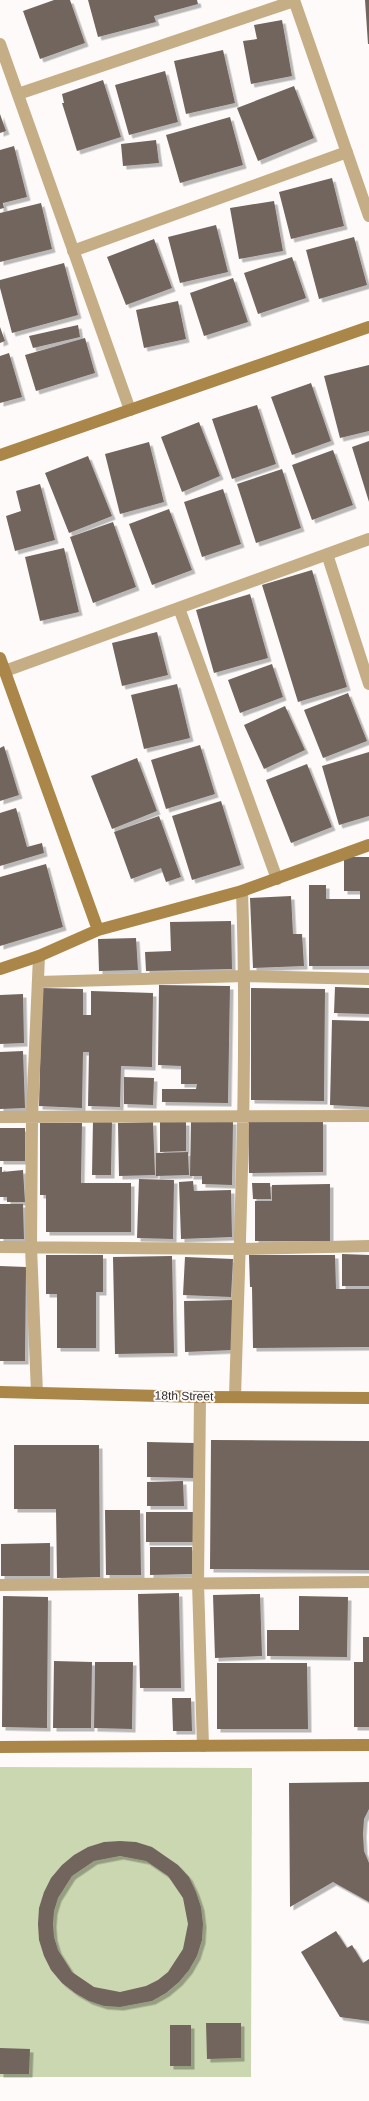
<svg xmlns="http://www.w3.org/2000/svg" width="369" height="2101" viewBox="0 0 369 2101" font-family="Helvetica,sans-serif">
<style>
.green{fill:#cbd7b0}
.building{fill:#71655d;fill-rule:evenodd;filter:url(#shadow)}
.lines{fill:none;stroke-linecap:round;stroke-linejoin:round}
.street{stroke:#c5ad85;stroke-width:12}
.secondary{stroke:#aa8648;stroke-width:12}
.labels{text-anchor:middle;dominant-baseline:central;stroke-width:4;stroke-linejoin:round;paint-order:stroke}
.street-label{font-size:12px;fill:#2e2826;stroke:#fdfaf9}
</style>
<defs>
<filter id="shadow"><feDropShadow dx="3.5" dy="3.5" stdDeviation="0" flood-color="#0004"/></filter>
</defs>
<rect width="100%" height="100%" fill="#fdfaf9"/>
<path class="green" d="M0,1767L252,1768L251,2077H0Z"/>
<path class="building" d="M54,0H70L85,43L40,59L23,11Z
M88,0H197L198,4L154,16L156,22L98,37Z
M365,0H369V44H368Z
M282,20L292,76L251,84L243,41L257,39L254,25Z
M223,50L235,103L186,114L174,61Z
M165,71L178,122L129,135L115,85Z
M103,80L121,137L77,151L62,103H64L62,94Z
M294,86L314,138L258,161L237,108Z
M0,114L6,131L0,133Z
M230,117L243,165L180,183L166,135Z
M156,140L159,163L123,166L121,144Z
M14,146L27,197L3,203L4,208L0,209V150Z
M332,178L344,226L291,239L279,192Z
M274,201L283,251L239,259L230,208Z
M41,203L52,249L0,262V213Z
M216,225L228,272L180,283L168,237Z
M354,237L367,285L319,299L306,250Z
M154,239L172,288L126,305L107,257Z
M292,257L306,298L258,314L244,273Z
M64,263L78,315L12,333L0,288V280Z
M233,278L248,322L204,336L190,293Z
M178,301L186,339L144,348L136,310Z
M78,325L80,337L33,348L29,336Z
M0,327L5,341L0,343Z
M85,338L95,373L36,391L25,355Z
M9,353L22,397L0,403V356Z
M369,365V431L340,438L324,376Z
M311,383L331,441L292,455L271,397Z
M257,405L276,464L232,479L212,419Z
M199,422L220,476L182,492L161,437Z
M369,441V502L352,447Z
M149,442L164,502L120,514L105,454Z
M333,450L353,505L312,520L292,465Z
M88,456L112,516L69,533L45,473Z
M282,469L301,528L256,543L237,484Z
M40,484L55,540L15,551L6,516L21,511L16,491Z
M223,489L241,544L202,557L184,502Z
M169,509L192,570L152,585L129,524Z
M113,522L136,587L93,603L70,537Z
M64,548L79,612L40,621L25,557Z
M312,570L347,687L298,702L262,585Z
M250,594L268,658L214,673L196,610Z
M157,632L168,675L122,686L112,643Z
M272,664L283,697L240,713L228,680Z
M177,684L190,738L144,749L131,695Z
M348,693L367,741L323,758L304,710Z
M285,706L305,750L264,769L244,725Z
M200,745L215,794L166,809L151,760Z
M4,746L19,795L0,801V748Z
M369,752V816L339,825L322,766Z
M137,758L157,811L112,829L91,776Z
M307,764L332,827L291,843L266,780Z
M221,801L241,865L192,880L172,816Z
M16,808L27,847L42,843L44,853L0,866V813Z
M159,816L181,877L166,882L161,868L131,879L114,832Z
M344,857H369V966H309V885H326V899H360V891H344Z
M46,864L63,927L0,946V877Z
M291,896L293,934H302L304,966L253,968L250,898Z
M231,921L232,969L146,971L145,952L171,951L170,922Z
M136,938L138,970L99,971L98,939Z
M159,985L230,986L228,1103L162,1102V1089H196L197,1084H181V1066L158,1065Z
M335,987L369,988V1014L334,1013Z
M42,988L83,989V1015H91V991L153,993L152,1067L121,1066L120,1107L88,1106L89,1052H83L82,1108L39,1106Z
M251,988L325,989L324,1101L251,1100Z
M23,994L24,1043L0,1044V995Z
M332,1020L369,1021V1107L330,1105Z
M23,1051L25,1108L0,1109V1052Z
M124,1077L154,1078L153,1105L124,1104Z
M93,1120H112L111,1175H92Z
M191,1120L233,1121L232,1185L202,1184V1176H190Z
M323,1121V1172L249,1173L248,1122Z
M153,1122L155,1175L119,1176L118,1123Z
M160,1122H186V1151L160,1152Z
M40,1123H82L81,1183H131V1232H46V1195H40Z
M0,1128H25V1161H0Z
M188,1152L189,1175L156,1176V1153Z
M0,1167H2V1172L23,1170L25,1202H7V1197H0Z
M139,1179L174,1180L173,1239L137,1238Z
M193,1181L194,1191L231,1190L232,1237L181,1239L179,1182Z
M252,1183H270L271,1199H253Z
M330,1184V1241H255V1201H272V1185Z
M0,1204H23L24,1239H0Z
M342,1254L369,1255V1286H342Z
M46,1255H103V1292H96V1348H57V1294H46Z
M249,1255H335L336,1289H369V1347L253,1348L252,1287H250Z
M172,1256L174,1353L115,1354L113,1257Z
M185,1257L233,1259L231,1297L183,1295Z
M0,1266L26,1267L25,1361H0Z
M232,1300L233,1350L185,1352L184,1301Z
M211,1440L369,1441V1570L210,1569Z
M147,1442L195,1443L194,1478L147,1477Z
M14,1445H99L100,1577L57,1578L56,1509H14Z
M183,1481L184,1506H147V1482Z
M105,1510H140L141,1575H106Z
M146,1512H196V1542H146Z
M50,1543V1576H1V1544Z
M150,1547H192V1574L150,1575Z
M179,1593L181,1688H140L138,1594Z
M260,1594L262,1656L215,1658L213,1595Z
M3,1596L48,1597L47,1728L2,1727Z
M299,1596L348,1597L347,1657L267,1656V1630H299Z
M363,1637H369V1727H354V1662H363Z
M54,1661L92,1662L91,1728H53Z
M95,1662H133L132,1729L94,1728Z
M217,1663H307L308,1729H217Z
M172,1698H191L192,1731H173Z
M369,1782V1809L364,1819L363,1834L364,1851L369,1863V1902L333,1882L290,1907L289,1783Z
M120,1841L136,1842L152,1847L178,1865L189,1877L196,1892L201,1907L203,1924L202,1940L197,1956L189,1970L179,1982L166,1993L152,2001L120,2007L104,2006L89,2001L75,1993L62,1983L51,1970L44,1956L39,1940L38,1924L39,1908L44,1892L51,1878L62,1865L74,1855L88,1847L104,1842ZM120,1856L146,1861L168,1876L183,1898L188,1924L183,1949L168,1972L158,1980L146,1986L120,1992L94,1987L72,1972L58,1950L54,1937L53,1924L54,1911L58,1898L72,1876L94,1861Z
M336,1931L347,1948L352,1945L363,1963L369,1959V2021L340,2017L301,1952Z
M206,2023H241V2058L207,2059Z
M170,2025H191V2066H170Z
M0,2048L30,2049L29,2074H0Z"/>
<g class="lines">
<path class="street" d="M294,0L369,216
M0,44L130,410
M18,94L294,1
M73,251L347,152
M327,554L369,684
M179,608L277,879
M5,671L369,539
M39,982L245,976L369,979
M0,1117L369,1116
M0,1247L240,1249L369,1246
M37,1393L31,1247L32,1117L39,956
M200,1397L198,1583L203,1746
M235,1397C240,1228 248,1060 242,891
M0,1585L369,1582"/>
<path class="secondary" d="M0,455L369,327
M0,658L98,930
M0,969L39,956L98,930L242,891L369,845
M0,1392L200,1397L369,1398
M0,1747L369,1745"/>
</g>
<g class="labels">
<g class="street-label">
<text transform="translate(184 1396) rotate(1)">18th Street</text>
</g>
</g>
</svg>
